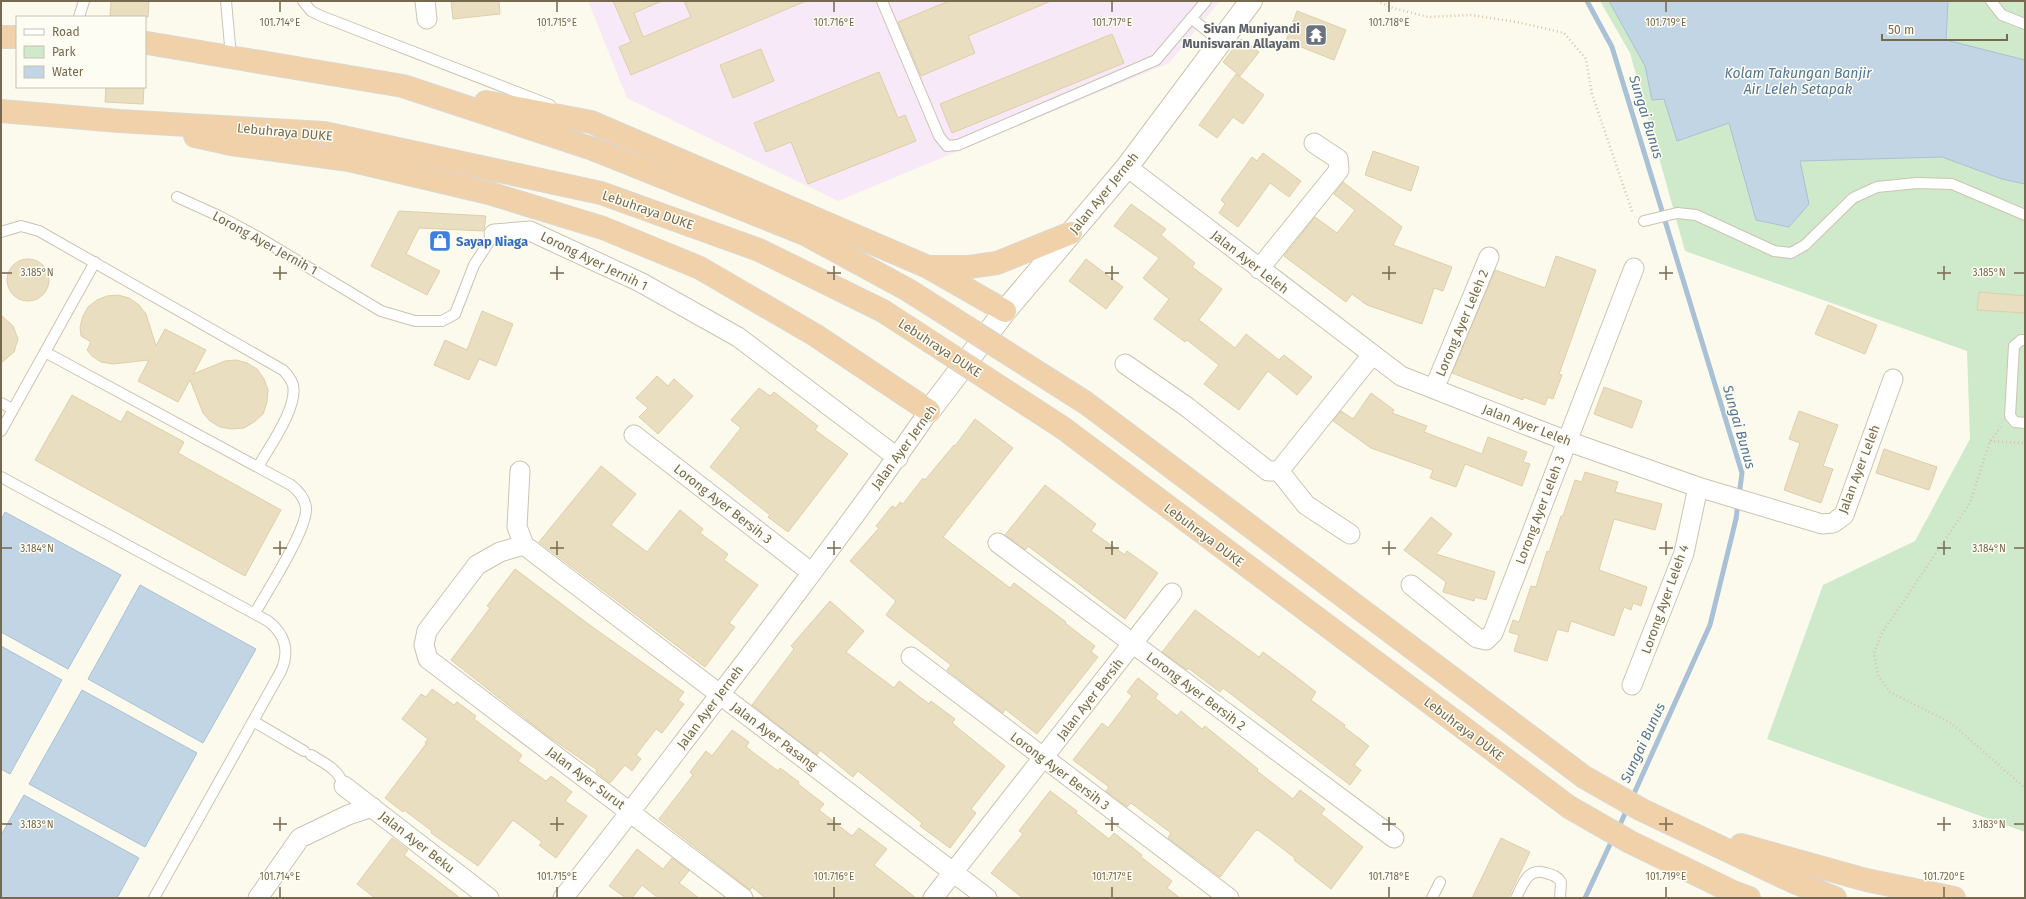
<svg xmlns="http://www.w3.org/2000/svg" width="2026" height="899" viewBox="0 0 2026 899" font-family="'Fira Sans',sans-serif">
<style>
.education{fill:#f7e9f8}
.green{fill:#cfe9cb}
.water{fill:#c2d5e5;stroke:#a9c1d6}
.lines{fill:none;stroke-linecap:round;stroke-linejoin:round}
.stream{stroke:#a9c1d6;stroke-width:5}
.building{fill:#eadec1;stroke:#e1cea8}
.service-casing{stroke:#ccc4b0;stroke-width:12}
.minor-casing{stroke:#ccc4b0;stroke-width:21}
.secondary-casing{stroke:#ccc3ab;stroke-width:24}
.motorway-casing{stroke:#dbd8d2;stroke-width:24}
.path{stroke:#d5c7a9;stroke-width:2.5;stroke-dasharray:1 3;stroke-linecap:butt}
.service{stroke:#fff;stroke-width:10}
.minor{stroke:#fff;stroke-width:19}
.secondary{stroke:#fff;stroke-width:22}
.motorway{stroke:#f0d1a9;stroke-width:22}
.motorway-bridge-casing{stroke:#dbd8d2;stroke-width:24;stroke-linecap:butt}
.motorway-bridge{stroke:#f0d1a9;stroke-width:22}
.ticks{fill:none;stroke:#766950;stroke-width:1.5}
.labels{text-anchor:middle;dominant-baseline:central;stroke-width:3;stroke-linejoin:round;paint-order:stroke}
.worship-label{font-size:13px;font-weight:bold;fill:#5b616d;stroke:#fefdf3;text-anchor:end}
.street-label{font-size:13px;fill:#766950;stroke:#fefdf3}
.shop-label{font-size:13px;font-weight:bold;fill:#366cbe;stroke:#fefdf3;text-anchor:start}
.water-label{font-size:14px;font-style:italic;fill:#527695;stroke:#fefdf3}
.ticks-label{font-size:10px;text-anchor:middle;fill:#766950;stroke:#fefdf3;stroke-width:3;stroke-linejoin:round;paint-order:stroke}
</style>
<rect width="100%" height="100%" fill="#fcfaed"/>
<path class="education" d="M588,1H1220L1169,63L838,201L627,98Z"/>
<path class="green" d="M1600,1H2025V832L1767,739L1823,585L1915,541L1970,439L1967,351L1685,251L1630,53Z"/>
<path class="water" d="M1609,1H1948L1946,40L2025,60V184L2002,179L1942,157L1800,161L1809,204L1789,227L1756,220L1729,123L1677,141L1664,99L1652,100L1645,66Z
M5,512L121,575L68,669L1,632V520Z
M140,585L256,649L203,743L88,679Z
M1,646L62,680L10,774L1,769Z
M82,690L197,753L145,847L29,784Z
M24,795L139,858L117,898H1V835Z"/>
<g class="lines">
<path class="stream" d="M1587,1L1612,47L1742,473L1736,519L1710,625L1632,798
M1618,829L1628,807
M1585,898L1613,838"/>
</g>
<path class="building" d="M111,1H149L148,17H110Z
M451,1H499L500,14L453,19Z
M613,1H662L634,13L643,37L691,17L684,1H806L631,75L619,47L631,42Z
M949,1H1051L968,36L975,53L921,76L898,22Z
M1297,11L1346,30L1334,60L1286,41Z
M1112,34L1124,63L952,133L940,104Z
M1241,39L1259,52L1240,76L1223,62Z
M761,49L774,81L733,98L720,65Z
M879,72L898,118L905,115L916,141L808,184L791,142L766,152L754,123Z
M1236,74L1264,95L1243,124L1233,117L1217,138L1199,125Z
M106,87H144L143,104L105,102Z
M1373,151L1419,167L1411,191L1365,175Z
M1263,153L1301,181L1289,197L1270,183L1238,227L1219,213L1225,204L1221,200L1252,157L1257,161Z
M1343,182L1402,227L1393,245L1452,267L1443,291L1434,288L1422,324L1367,305L1352,294L1346,302L1284,256L1315,217L1337,233L1355,210L1334,194Z
M1131,204L1166,229L1161,235L1195,263L1192,267L1222,289L1199,320L1235,348L1246,334L1279,360L1284,355L1312,377L1297,395L1268,371L1239,410L1204,384L1219,365L1187,340L1185,342L1154,319L1169,299L1143,278L1159,258L1114,226Z
M399,211L486,216L484,231L419,228L406,254L440,271L427,295L371,266Z
M1556,256L1596,270L1559,374L1562,375L1553,399L1548,397L1545,405L1523,397V400L1452,373L1495,270L1545,288Z
M7 280a21 21 0 1 1 42 0a21 21 0 1 1-42 0Z
M1086,259L1123,287L1106,309L1069,281Z
M1979,292L2025,296V313L1977,310Z
M118,295L129,298L139,305L146,314L156,346L165,329L206,350L193,374L225,361L236,360L247,363L257,369L264,379L268,390L267,402L263,414L254,422L244,428L231,429L220,427L210,421L203,413L190,380L178,402L138,381L149,360L113,364L101,362L92,356L87,350L91,342L81,336L80,327L83,316L88,307L97,300L107,296Z
M1828,305L1877,325L1865,354L1815,334Z
M482,311L513,324L496,366L479,359L469,380L434,365L445,340L467,350Z
M1,315L13,326L18,339L14,352L1,363Z
M657,376L668,386L674,379L693,396L658,434L639,417L648,408L636,398Z
M1604,387L1642,401L1632,428L1594,414Z
M759,388L770,396L774,392L818,426L815,430L848,454L788,532L768,517L770,515L710,467L741,428L731,420Z
M1371,393L1394,410L1392,413L1427,426L1424,432L1482,454L1488,437L1527,452L1523,462L1530,464L1522,486L1465,464L1456,487L1430,478L1433,470L1371,448L1333,421L1341,411L1353,419Z
M72,395L121,422L127,411L184,442L178,453L281,510L245,576L35,460Z
M1799,411L1838,425L1823,466L1833,469L1821,503L1784,490L1800,443L1789,439Z
M975,419L1013,448L943,537L1010,588L1014,583L1066,622L1065,623L1095,646L1091,652L1098,657L1037,734L1005,709L1003,713L947,670L951,665L886,615L896,601L850,561L879,528L876,526L892,506L896,508L900,502L903,504L923,478L925,480L954,445L955,446Z
M1884,449L1937,467L1929,490L1876,473Z
M601,466L636,494L611,525L647,552L680,510L703,529L700,533L728,554L724,560L758,585L729,623L735,627L705,667L539,542Z
M1585,472L1618,482L1615,492L1662,504L1655,530L1614,519L1599,570L1647,587L1641,606L1633,603L1631,610L1624,607L1614,636L1571,621L1568,632L1557,629L1547,661L1514,651L1519,635L1509,632L1513,620L1519,622L1531,586L1536,587L1547,551L1549,552L1561,516H1563L1575,480L1582,482Z
M1045,485L1096,524L1091,531L1125,555L1127,551L1158,573L1125,619L1028,546L1025,550L1005,535Z
M1431,517L1452,534L1436,554L1495,572L1486,600L1475,597L1474,601L1443,592L1446,582L1404,550Z
M515,569L591,626L684,692L678,700L684,704L662,733L656,729L636,755L641,759L632,771L625,765L610,783L596,772L597,770L545,734L451,660L490,608L487,606Z
M830,601L864,631L846,652L894,688L899,681L929,704L931,701L955,719L952,723L1005,766L971,809L976,813L950,848L920,826L922,823L858,771L853,777L820,750L817,755L752,705L794,649L791,646Z
M1195,610L1259,657L1263,652L1294,675L1316,692L1311,700L1345,725L1344,727L1369,746L1354,765L1361,770L1350,785L1223,688L1220,692L1188,668L1187,670L1162,652Z
M1138,678L1158,694L1155,698L1177,716L1181,711L1202,729L1205,726L1258,769L1257,771L1293,799L1300,790L1325,809L1321,814L1363,847L1331,889L1294,860L1295,858L1258,830L1255,831L1220,877L1168,838L1171,833L1131,803L1127,807L1106,791L1109,787L1073,760L1102,723L1108,728L1132,696L1127,692Z
M432,689L454,705L457,702L476,716L474,719L522,755L518,761L546,781L551,776L572,792L565,801L587,816L556,858L539,845L542,842L513,820L478,866L431,833L432,831L404,810L403,812L385,798L426,744L425,743L428,739L402,719L421,694L426,697Z
M732,730L749,742L746,747L778,771L780,768L799,782L798,784L824,804L819,810L852,836L859,828L887,849L874,865L916,898H765L752,887L750,890L659,819L693,775L690,772L706,751L712,756Z
M1050,791L1077,811L1076,813L1109,839L1114,833L1142,855L1141,857L1172,881L1167,888L1180,898H1023L991,873L1023,834L1019,831Z
M392,838L408,850L404,855L460,898H375L357,884Z
M1501,838L1530,852L1508,898H1472Z
M637,849L663,869L672,858L689,871L679,883L699,898H658L642,885L632,898H626L609,886Z"/>
<g class="lines">
<g class="service-casing">
<path id="service" d="M226,1L231,57
M303,1L311,11L321,16L550,105
M882,1L939,136L947,146L958,145L1156,60L1206,1
M1991,1L2002,15L2025,24
M79,17L84,1
M1191,18L1221,42
M177,197L219,216L258,237L381,311L415,321H442L455,314L474,265L494,234
M1644,221L1677,213L1696,215L1774,251L1791,253L1805,245L1853,198L1877,187L1917,183L1952,184L2025,215
M1,232L21,226L39,231L283,370C287,374 291,379 293,385C298,408 269,447 258,467
M2025,340H2021L2014,346L2010,416L2015,422L2025,423
M45,352L291,485C299,491 304,497 306,507C309,527 266,593 255,613
M1,403L13,409
M1,431L95,262
M1,477L268,621C285,634 290,651 281,671L154,898
M253,721L304,751
M311,755C326,764 338,769 344,786
M1432,898L1440,882
M1516,898C1523,884 1528,867 1546,873C1553,875 1557,876 1561,882L1560,898"/>
</g>
<g class="minor-casing">
<path id="minor" d="M425,1L427,19
M1127,167L1401,376L1567,441L1698,487L1822,524L1833,523L1844,515L1893,379
M494,234L530,231L640,282L738,337L898,458
M1259,269L1339,170L1338,159L1314,143
M1125,364L1187,407L1268,471H1279
M1434,389L1489,257
M634,435L812,573
M520,471L517,527L524,545L500,552L477,565L427,631L424,645L428,659L743,898
M1279,471L1372,355
M1279,471L1306,505L1350,534
M998,543L1394,838
M524,545L987,898
M1411,585L1477,638L1486,640L1493,633L1634,268
M911,657L1229,898
M1632,685L1684,553L1698,487
M344,786L489,898
M258,898L300,838L348,815L372,807
M563,898C626,819 686,738 748,658C809,576 872,495 929,411
M933,898L1172,593"/>
</g>
<g class="secondary-casing">
<path id="secondary" d="M929,411L1005,311L1127,167L1251,1"/>
</g>
<g class="motorway-casing">
<path id="motorway" d="M1,37H17
M147,43L403,86L593,149L805,234L908,290
M486,102L591,122L928,267L1005,311
M1,111L119,121L324,133L601,193L759,250L883,311
M195,136L231,144L349,160L489,193L603,228L700,268L815,335L929,411
M930,267H969L997,263L1071,233
M1086,403L1584,777L1642,810L1794,882L1835,898
M1063,428L1569,807L1630,842L1733,892L1749,898
M1741,845L1866,880L1954,898"/>
</g>
<path class="path" d="M1377,1L1393,8L1428,17L1471,15L1517,22L1564,33L1586,59L1592,94L1633,214
M2001,427L1990,441L1970,503L1882,633L1874,653L1878,675L1890,692L1951,723L2025,788
M1990,441L2025,443"/>
<use href="#service" class="service"/>
<use href="#minor" class="minor"/>
<use href="#secondary" class="secondary"/>
<use href="#motorway" class="motorway"/>
<g class="motorway-bridge-casing">
<path id="motorway-bridge" d="M908,290L1086,403
M883,311L1063,428"/>
</g>
<use href="#motorway-bridge" class="motorway-bridge"/>
</g>
<path class="ticks" d="M280,2V12M557,2V12M834,2V12M1112,2V12M1389,2V12M1666,2V12M280,266V280M557,266V280M834,266V280M1112,266V280M1389,266V280M1666,266V280M1944,266V280M2,273H12M273,273H287M550,273H564M827,273H841M1105,273H1119M1382,273H1396M1659,273H1673M1937,273H1951M2014,273H2024M280,541V555M557,541V555M834,541V555M1112,541V555M1389,541V555M1666,541V555M1944,541V555M2,548H12M273,548H287M550,548H564M827,548H841M1105,548H1119M1382,548H1396M1659,548H1673M1937,548H1951M2014,548H2024M280,817V831M557,817V831M834,817V831M1112,817V831M1389,817V831M1666,817V831M1944,817V831M2,824H12M273,824H287M550,824H564M827,824H841M1105,824H1119M1382,824H1396M1659,824H1673M1937,824H1951M2014,824H2024M280,887V897M557,887V897M834,887V897M1112,887V897M1389,887V897M1666,887V897M1944,887V897"/>
<defs>
<g id="temple-square" transform="scale(1.15)"><rect x="-9" y="-9" width="18" height="18" rx="4" fill="#6b7280" stroke="#fefdf3"/><path d="M0-6L5-2H3V0L6.5 2.5H4V6H1.5V3h-3V6H-4V2.5H-6.5L-3 0V-2H-5Z" fill="#fff"/></g>
<g id="shop-square" transform="scale(1.15)"><rect x="-9" y="-9" width="18" height="18" rx="4" fill="#3f7fe0" stroke="#fefdf3"/><path d="M-5-2.5h2.3a2.7 3.5 0 0 1 5.4 0H5L5.5 6h-11ZM-1.5-2.5h3a1.5 2.3 0 0 0-3 0Z" fill="#fff"/></g>
</defs>
<g fill-rule="evenodd">
<use href="#temple-square" x="1316" y="35"/>
<use href="#shop-square" x="440" y="241"/>
</g>
<g class="labels">
<g class="worship-label">
<text x="1300" y="28">Sivan Muniyandi<tspan x="1300" dy="15">Munisvaran Allayam</tspan></text>
</g>
<g class="street-label">
<text transform="translate(285 132) rotate(5)">Lebuhraya DUKE</text>
<text transform="translate(1104 193) rotate(-51)">Jalan Ayer Jerneh</text>
<text transform="translate(648 210) rotate(19)">Lebuhraya DUKE</text>
<text transform="translate(265 243) rotate(29)">Lorong Ayer Jernih 1</text>
<text transform="translate(594 261) rotate(26)">Lorong Ayer Jernih 1</text>
<text transform="translate(1250 262) rotate(38)">Jalan Ayer Leleh</text>
<text transform="translate(1462 323) rotate(-67)">Lorong Ayer Leleh 2</text>
<text transform="translate(940 348) rotate(33)">Lebuhraya DUKE</text>
<text transform="translate(1527 425) rotate(21)">Jalan Ayer Leleh</text>
<text transform="translate(904 447) rotate(-54)">Jalan Ayer Jerneh</text>
<text transform="translate(1859 469) rotate(-69)">Jalan Ayer Leleh</text>
<text transform="translate(723 504) rotate(38)">Lorong Ayer Bersih 3</text>
<text transform="translate(1540 510) rotate(-69)">Lorong Ayer Leleh 3</text>
<text transform="translate(1204 535) rotate(37)">Lebuhraya DUKE</text>
<text transform="translate(1665 599) rotate(-70)">Lorong Ayer Leleh 4</text>
<text transform="translate(1196 691) rotate(37)">Lorong Ayer Bersih 2</text>
<text transform="translate(1090 699) rotate(-52)">Jalan Ayer Bersih</text>
<text transform="translate(710 707) rotate(-53)">Jalan Ayer Jerneh</text>
<text transform="translate(1464 729) rotate(37)">Lebuhraya DUKE</text>
<text transform="translate(774 736) rotate(37)">Jalan Ayer Pasang</text>
<text transform="translate(1060 771) rotate(37)">Lorong Ayer Bersih 3</text>
<text transform="translate(586 778) rotate(37)">Jalan Ayer Surut</text>
<text transform="translate(417 842) rotate(38)">Jalan Ayer Beku</text>
</g>
<g class="shop-label">
<text x="456" y="241">Sayap Niaga</text>
</g>
<g class="water-label">
<text x="1798" y="73">Kolam Takungan Banjir<tspan x="1798" dy="16">Air Leleh Setapak</tspan></text>
<text transform="translate(1646 117) rotate(73)">Sungai Bunus</text>
<text transform="translate(1739 427) rotate(74)">Sungai Bunus</text>
<text transform="translate(1643 743) rotate(-65)">Sungai Bunus</text>
</g>
</g>
<g class="ticks-label">
<text x="280" y="26">101.714°E</text>
<text x="557" y="26">101.715°E</text>
<text x="834" y="26">101.716°E</text>
<text x="1112" y="26">101.717°E</text>
<text x="1389" y="26">101.718°E</text>
<text x="1666" y="26">101.719°E</text>
<text x="37" y="276">3.185°N</text>
<text x="1989" y="276">3.185°N</text>
<text x="37" y="552">3.184°N</text>
<text x="1989" y="552">3.184°N</text>
<text x="37" y="828">3.183°N</text>
<text x="1989" y="828">3.183°N</text>
<text x="280" y="880">101.714°E</text>
<text x="557" y="880">101.715°E</text>
<text x="834" y="880">101.716°E</text>
<text x="1112" y="880">101.717°E</text>
<text x="1389" y="880">101.718°E</text>
<text x="1666" y="880">101.719°E</text>
<text x="1944" y="880">101.720°E</text>
</g>
<rect width="2026" height="899" fill="none" stroke="#766950" stroke-width="4"/>
<rect x="16" y="16" width="130" height="72" fill="#fefdf3" stroke="#c8c2b2"/>
<rect x="24" y="29" width="20" height="6" fill="#ffffff" stroke="#c8c2b2"/>
<text x="52" y="36" font-size="12" fill="#766950">Road</text>
<rect x="24" y="46" width="20" height="12" fill="#cfe9cb" stroke="#c8c2b2"/>
<text x="52" y="56" font-size="12" fill="#766950">Park</text>
<rect x="24" y="66" width="20" height="12" fill="#c2d5e5" stroke="#c8c2b2"/>
<text x="52" y="76" font-size="12" fill="#766950">Water</text>
<path d="M1882 34v6h125v-6" fill="none" stroke="#766950" stroke-width="2"/>
<text x="1888" y="34" font-size="12" fill="#766950" stroke="#fefdf3" stroke-width="3" paint-order="stroke">50 m</text>
</svg>
